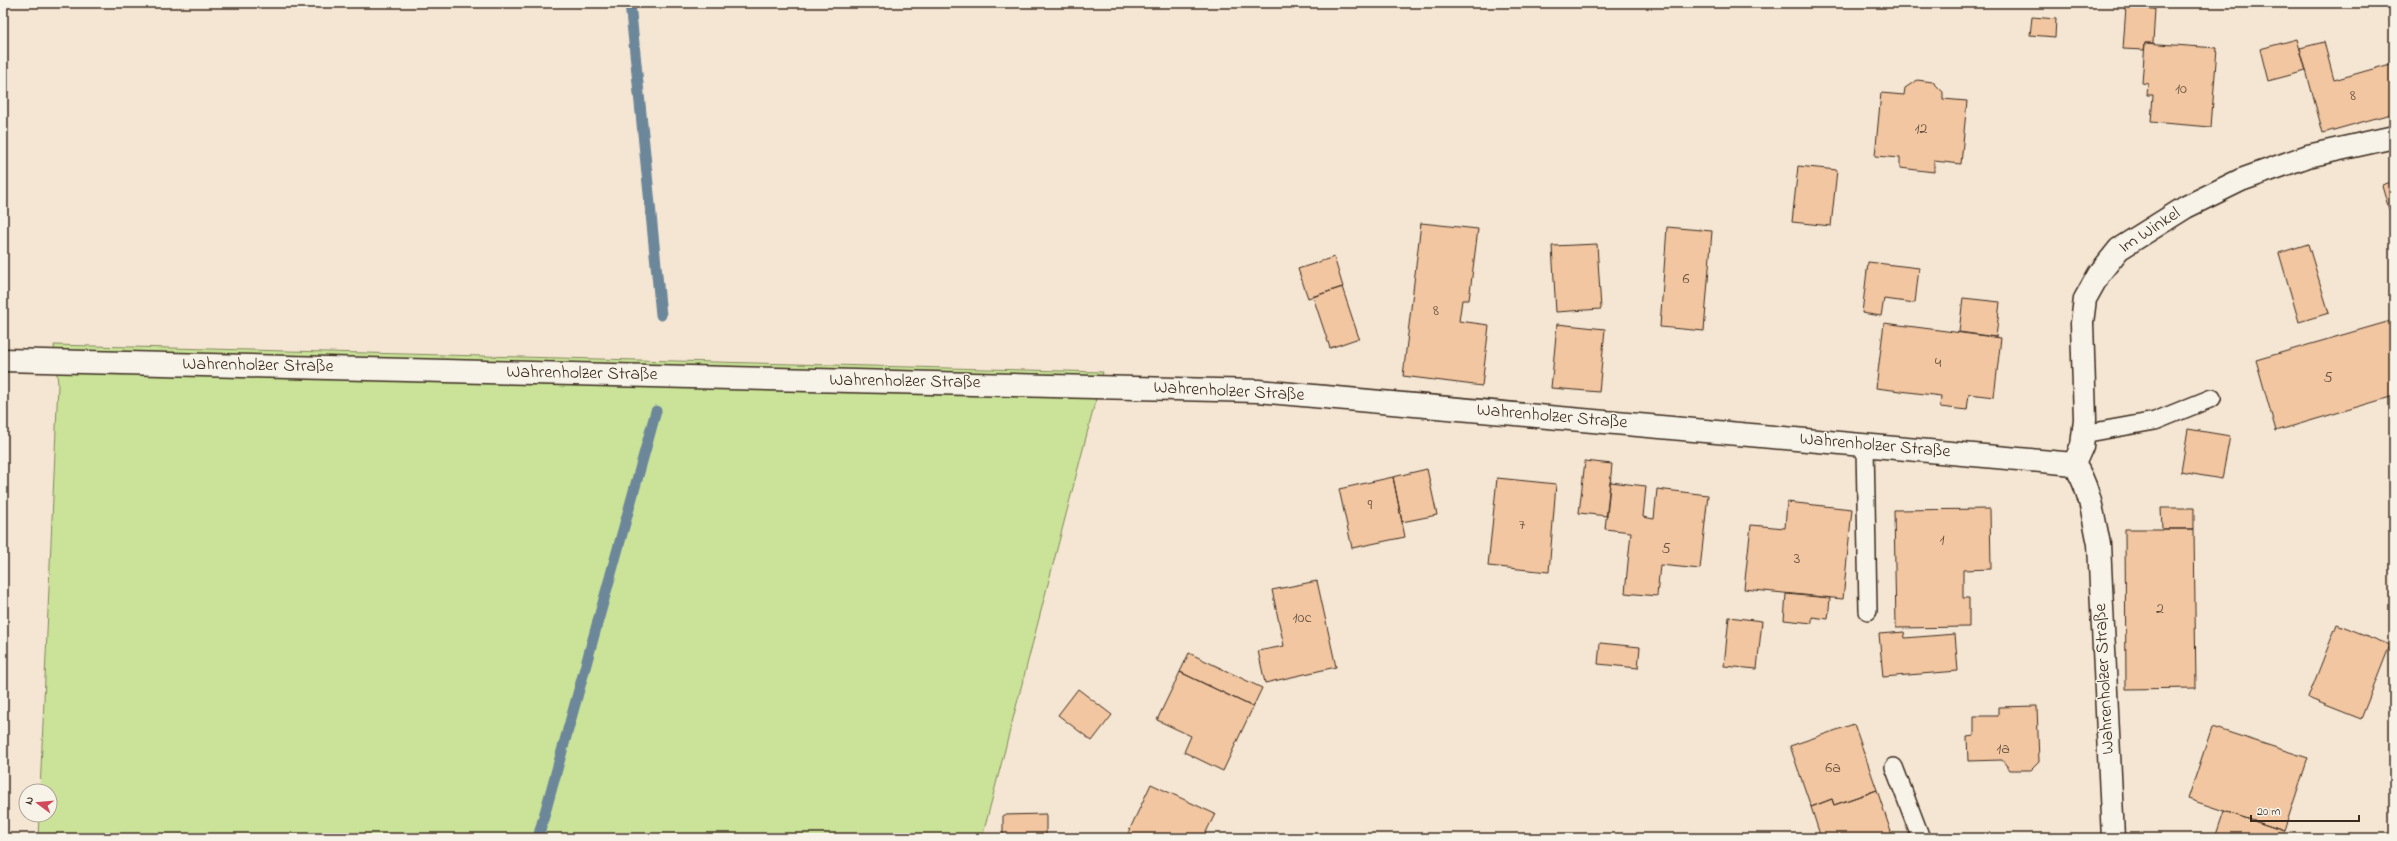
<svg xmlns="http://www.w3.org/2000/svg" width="2397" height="841" viewBox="0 0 2397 841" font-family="'Indie Flower',sans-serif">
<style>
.green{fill:#cae399;stroke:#82865c}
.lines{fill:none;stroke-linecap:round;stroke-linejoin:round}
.stream{stroke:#6d879a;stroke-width:11}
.building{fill:#f1c6a1;stroke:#3b2a1e}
.service-casing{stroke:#3b2a1e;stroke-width:20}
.minor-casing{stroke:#3b2a1e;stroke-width:25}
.service{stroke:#f7f3e8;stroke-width:17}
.minor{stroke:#f7f3e8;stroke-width:22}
.labels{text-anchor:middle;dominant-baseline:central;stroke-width:3;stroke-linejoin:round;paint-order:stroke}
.number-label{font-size:16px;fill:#68513f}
.street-label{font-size:18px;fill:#3b2a1e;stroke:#f7f3e8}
</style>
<rect width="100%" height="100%" fill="#f5e6d3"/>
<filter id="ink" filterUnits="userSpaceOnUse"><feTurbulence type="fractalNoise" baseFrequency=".025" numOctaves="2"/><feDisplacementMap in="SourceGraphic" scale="8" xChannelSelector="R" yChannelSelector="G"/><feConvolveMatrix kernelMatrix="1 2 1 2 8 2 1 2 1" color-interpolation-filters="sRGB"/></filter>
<g filter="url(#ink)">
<path class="green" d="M54,345L1103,372L982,838H38L39,815H50V791H40L58,384Z"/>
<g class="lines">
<path class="stream" d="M630,3L661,315
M538,838L656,411"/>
</g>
<path class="building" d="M2126,7L2155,9L2153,43H2145L2144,50L2123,49Z
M2032,17L2056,19L2055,37L2030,35Z
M2297,39L2306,71L2268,81L2260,49Z
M2324,42L2334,80L2394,63V113L2323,133L2300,48Z
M2145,43L2217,48L2211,127L2151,122L2153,95H2147L2148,84L2142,83Z
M1917,80L1933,82L1943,92V99L1967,101L1961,164L1934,161V172L1900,168V158L1875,156L1881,93L1904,95L1905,88Z
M1798,166L1837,170L1831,226L1792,222Z
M2394,181V227L2382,185Z
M1421,223L1478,229L1469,300H1462L1459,321L1489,325L1482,386L1403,376Z
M1667,227L1712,231L1704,331L1660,327Z
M1597,244L1601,309L1556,312L1552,246Z
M2308,244L2329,313L2299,322L2279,253Z
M1334,257L1343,287L1308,298L1298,269Z
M1868,262L1919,268L1915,303L1884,299L1881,316L1862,313Z
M1342,287L1359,338L1330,348L1313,297Z
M1963,298L2000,302L1996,337L1959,332Z
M2394,320V396L2276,431L2256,360Z
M1884,323L2001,338L1994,397L1969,394L1967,410L1940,407L1941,396L1876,388Z
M1557,324L1605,329L1599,392L1551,388Z
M2188,429L2230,436L2222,479L2181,472Z
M1585,461L1612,464L1607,516L1579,513Z
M1427,469L1437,515L1402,522L1393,477Z
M1393,477L1405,537L1352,548L1339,489Z
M1497,478L1556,484L1549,572L1488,566Z
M1610,482L1646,486L1643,517L1654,519L1657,489L1708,495L1700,569L1660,565L1657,596L1625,593L1631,532L1605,529Z
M1787,502L1852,509L1843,599L1744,589L1751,525L1785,528Z
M2161,508H2194V529H2162Z
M1990,509L1991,569L1963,570V598H1969V627L1896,628L1894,510Z
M2125,529H2194L2196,688L2126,689Z
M1317,581L1336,667L1265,683L1258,651L1284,646L1272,590Z
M1786,594L1830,598L1828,619L1812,617V623L1784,620Z
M1729,617L1762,621L1757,669L1724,666Z
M2337,624L2390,645L2361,719L2308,698Z
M1904,632L1905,638L1955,634L1958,671L1883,677L1879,634Z
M1600,643L1640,647L1638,668L1598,664Z
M1189,653L1262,688L1253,707L1180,672Z
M1180,672L1253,707L1223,771L1184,752L1191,736L1157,720Z
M1078,689L1112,715L1092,741L1058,715Z
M2037,706L2039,762L2031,770H2010L2002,760L1968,761L1967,737L1974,736V716H1998V707Z
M1854,724L1877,790L1834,805L1832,799L1811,807L1790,746Z
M2212,727L2308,758L2284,831L2188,799Z
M1151,784L1215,814L1203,838H1138L1128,833Z
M1877,790L1893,838H1821L1811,807L1832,799L1834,805Z
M2224,811L2284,831L2282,838H2215Z
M1046,814V838H1003V815Z"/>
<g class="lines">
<g class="service-casing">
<path id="service" d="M2083,434L2155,421L2212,398
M1865,446L1868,611
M1894,767L1921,838"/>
</g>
<g class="minor-casing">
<path id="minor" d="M3,360L1258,391L2074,464
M2074,464L2082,446L2085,419L2082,323L2085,299L2099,274L2119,249L2186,207L2241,180L2308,156L2394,137
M2074,464C2090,488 2093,516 2099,544L2113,838"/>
</g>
<use href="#service" class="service"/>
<use href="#minor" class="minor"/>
</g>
</g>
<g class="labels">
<g class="number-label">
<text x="2181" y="89">10</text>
<text x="2353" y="96">8</text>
<text x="1921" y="129">12</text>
<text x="1686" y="279">6</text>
<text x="1436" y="311">8</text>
<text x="1938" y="363">4</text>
<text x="2328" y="378">5</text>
<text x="1370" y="505">9</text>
<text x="1522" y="525">7</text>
<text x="1942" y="540">1</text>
<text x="1666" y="549">5</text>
<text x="1797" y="559">3</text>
<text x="2160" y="609">2</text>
<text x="1302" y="618">10c</text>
<text x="2003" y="749">1a</text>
<text x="1833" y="768">6a</text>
</g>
<g class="street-label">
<text transform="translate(2150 231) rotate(-33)">Im Winkel</text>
<text transform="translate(258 366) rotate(1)">Wahrenholzer Straße</text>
<text transform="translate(582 374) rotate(1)">Wahrenholzer Straße</text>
<text transform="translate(905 382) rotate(1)">Wahrenholzer Straße</text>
<text transform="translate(1229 392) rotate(3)">Wahrenholzer Straße</text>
<text transform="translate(1552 417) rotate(5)">Wahrenholzer Straße</text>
<text transform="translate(1875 446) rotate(5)">Wahrenholzer Straße</text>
<text transform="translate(2105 679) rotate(-93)">Wahrenholzer Straße</text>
</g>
</g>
<rect width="2397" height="841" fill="none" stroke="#f7f3e8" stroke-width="16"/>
<rect x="8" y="8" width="2381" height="825" fill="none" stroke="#3b2a1e" stroke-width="1.5" filter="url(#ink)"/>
<g transform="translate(38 803) rotate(286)"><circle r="19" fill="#f7f3e8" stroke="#aca397"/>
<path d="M0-3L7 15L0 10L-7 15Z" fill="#d1495b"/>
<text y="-6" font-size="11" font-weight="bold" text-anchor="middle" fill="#3b2a1e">N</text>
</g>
<path d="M2251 815v6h108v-6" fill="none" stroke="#3b2a1e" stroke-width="2"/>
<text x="2257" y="815" font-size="12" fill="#3b2a1e" stroke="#f7f3e8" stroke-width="3" paint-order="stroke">20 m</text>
</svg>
